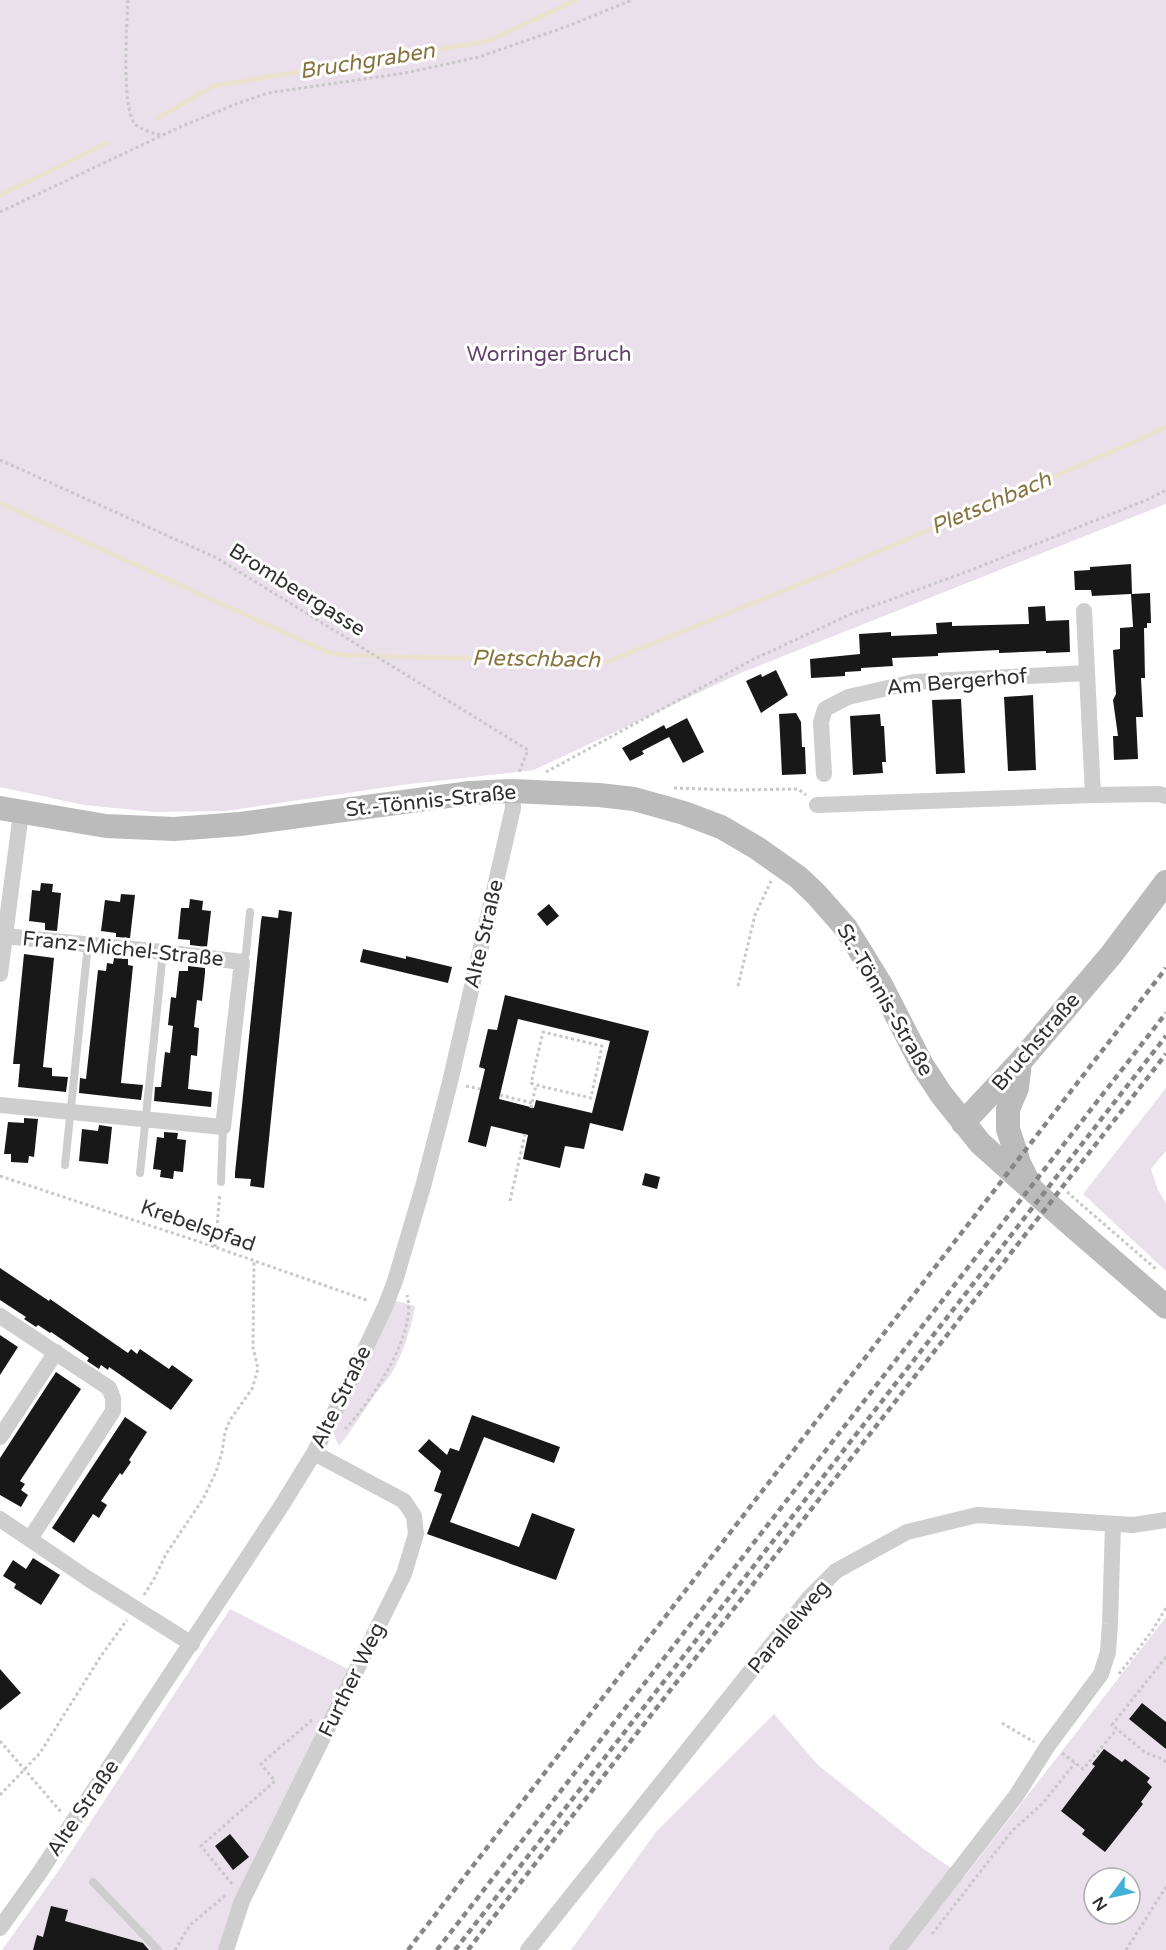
<svg xmlns="http://www.w3.org/2000/svg" width="1166" height="1950" viewBox="0 0 1166 1950" font-family="'Varela Round',sans-serif">
<style>
.green{fill:#eae0ec;fill-rule:evenodd}
.lines{fill:none;stroke-linecap:round;stroke-linejoin:round}
.stream{stroke:#eae2ce;stroke-width:5}
.building{fill:#181818;fill-rule:evenodd}
.path{stroke:#c8c8c8;stroke-width:3;stroke-dasharray:3 3;stroke-linecap:butt}
.lane{stroke:#cecece;stroke-width:8}
.street{stroke:#cecece;stroke-width:16}
.secondary{stroke:#bbb;stroke-width:24}
.rail{stroke:#868686;stroke-width:4.5;stroke-dasharray:6 4.5;stroke-linecap:butt}
.labels{text-anchor:middle;dominant-baseline:central;stroke-width:6;stroke-linejoin:round;paint-order:stroke}
.park-label{font-size:21px;fill:#64416a;stroke:#fff}
.street-label{font-size:21px;fill:#313131;stroke:#fff}
.water-label{font-size:22px;font-style:italic;fill:#877441;stroke:#fff}
</style>
<rect width="100%" height="100%" fill="#fff"/>
<path class="green" d="M0,0H1166V504L743,672L534,770L402,785L226,811L155,812L84,805L0,787Z
M1166,1088V1151L1151,1169L1158,1190L1166,1203V1271L1083,1194Z
M396,1301L415,1306C412,1326 401,1361 389,1377C382,1386 375,1394 369,1403C359,1418 350,1433 339,1446L332,1430L392,1303Z
M230,1609L352,1671L221,1950H2L59,1870Z
M1166,1617V1950H571L656,1832L774,1714L818,1765L925,1850L964,1877ZM1094,1878H1130V1914H1094Z"/>
<g class="lines">
<path class="stream" d="M158,118L213,86L488,41L576,0
M0,195L107,143
M0,503L327,652L341,655L607,662L835,570L1139,440L1166,427"/>
</g>
<path class="building" d="M1131,564L1132,594L1150,593L1151,623H1147V628H1144L1145,678H1141L1143,717H1136L1138,759L1114,760L1113,736H1118L1113,700L1116,694L1113,650L1120,649V628L1133,627L1131,594L1092,596L1091,590H1075L1074,571L1090,570V567Z
M1045,606L1046,621L1069,620L1070,652L1046,653V651L999,653V650L938,653V656L892,658L893,666L861,668V671L845,672V676L811,678L810,659L860,654L859,634L891,632V636L937,634L936,623L952,622V626L1029,624L1028,607Z
M776,670L788,695L761,713L746,681L761,674L762,677Z
M1033,695L1036,770L1008,771L1004,697Z
M961,699L965,773L936,774L932,700Z
M796,713L801,722L802,747H805L806,774L782,775L779,714Z
M880,714L881,726H884L886,762H882L883,773L853,775L850,716Z
M687,718L704,752L683,763L669,737L642,751L644,754L630,761L622,748L664,725L666,729Z
M41,883L53,884L52,892L61,893L57,931L45,930V923L29,921L32,890L40,891Z
M121,894L135,895L130,938L116,937V933L101,931L105,900L120,902Z
M190,899L203,901L202,910L211,911L207,947L190,945V940L178,939L181,908H189Z
M549,904L559,916L547,926L537,914Z
M279,910L292,912L264,1188L250,1186L251,1179L235,1178V1173L261,921L262,916L278,918Z
M363,949L406,959V956L452,967L448,983L360,962Z
M24,954L54,958L43,1067L52,1068V1076L68,1077L66,1092L18,1087L20,1064H13Z
M114,958L128,959V965L133,966L121,1083L143,1085L141,1100L79,1093L80,1078L86,1079L98,970L106,971L107,963L113,964Z
M188,966L205,968V973L202,1001L197,1000L194,1027L199,1028L197,1056L191,1055L188,1089L212,1092L211,1107L154,1101L155,1087H161L165,1052L170,1053L173,1026L168,1025L171,997L176,998L179,971H188Z
M505,995L649,1031L623,1131L590,1123L584,1149L565,1146L560,1168L523,1159L528,1135L491,1126L486,1147L468,1142L485,1069L479,1067L488,1029L497,1030ZM518,1019L610,1041L592,1113L536,1100L534,1108L499,1099Z
M24,1118L38,1119L34,1157L29,1156L28,1163L11,1162V1154H4L8,1122L24,1123Z
M99,1125L112,1127L108,1164L79,1161L82,1129L98,1131Z
M164,1132L178,1133L177,1139L186,1140L183,1172L174,1171L173,1179L160,1177L161,1170L153,1169L157,1137L164,1138Z
M645,1173L660,1177L657,1189L642,1185Z
M0,1268L49,1301L50,1299L128,1353L131,1349L137,1354L140,1349L169,1369L172,1365L193,1380L171,1410L109,1367L108,1370L101,1365L99,1369L87,1361L89,1358L51,1332L50,1333L38,1325L36,1327L24,1319L26,1317L0,1300Z
M0,1335L18,1347L0,1375Z
M56,1372L81,1389L20,1481L25,1484L21,1490L28,1495L21,1507L0,1495V1458Z
M472,1415L560,1447L554,1463L484,1437L450,1522L519,1547L532,1513L575,1529L556,1580L427,1534L442,1494L434,1491L441,1471L418,1451L429,1439L447,1455L450,1448L459,1451Z
M125,1417L147,1432L129,1460L131,1462L122,1475L120,1473L101,1501L107,1505L99,1518L93,1514L74,1543L52,1528Z
M33,1558L60,1575L41,1605L14,1588L16,1584L3,1576L13,1560L26,1569Z
M0,1669L21,1693L0,1710Z
M1142,1703L1166,1722V1749L1129,1719Z
M1104,1749L1122,1762L1125,1759L1150,1778L1147,1782L1152,1787L1141,1802L1143,1804L1105,1852L1082,1834L1085,1830L1061,1811L1095,1766L1092,1764Z
M230,1834L249,1857L233,1870L215,1846Z
M51,1906L68,1910L65,1921L143,1943L149,1950H33L37,1935L43,1937Z"/>
<g class="lines">
<path class="path" d="M128,0C127,23 121,108 135,124C142,130 152,133 160,135
M0,212L180,127L236,104L268,93L405,73L479,57L568,26L632,0
M0,460L217,558L528,750L519,772
M546,772L754,659L851,614L966,572L1149,499L1166,490
M674,788L735,790L798,789L806,795
M738,986L755,915L771,881
M466,1086L480,1089
M500,1095L532,1103
M531,1108L536,1085L591,1098L602,1046L543,1032L531,1083L536,1085
M0,1176L215,1247L369,1301
M1067,1192L1157,1270
M510,1201L525,1134
M215,1247L220,1193
M345,1429C371,1402 418,1333 407,1295
M144,1595L154,1579L166,1554L203,1499L216,1472L222,1452L225,1432L230,1420L252,1389L258,1369L253,1347L254,1261
M1166,1657L1112,1725L1146,1753L1160,1758L1166,1762
M1119,1674L1152,1631L1166,1608
M1002,1723L1034,1742
M0,1741L61,1812
M1062,1753L1083,1769L1117,1729
M0,1795L40,1753L101,1656L127,1620
M232,1884L201,1846L275,1781L261,1764L312,1720
M932,1934L1012,1831L1043,1803L1075,1763
M175,1950L190,1925L226,1895
M1126,1950L1166,1887"/>
<path class="lane" d="M242,962L246,953L250,912
M65,1165L88,944
M140,1173L163,952
M221,1182L223,1127
M93,1882L158,1950"/>
<path class="street" d="M1084,611L1093,795
M824,774L821,722L825,709L848,697L914,682L1087,673
M817,805L1093,795L1159,794L1166,796
M0,974L21,813
M0,1105L223,1127L242,962L163,952L4,936
M0,1316L109,1388L113,1398V1411L30,1539
M0,1437L56,1352
M0,1519L87,1578L192,1644
M0,1928L38,1875L282,1505L314,1453L350,1381L385,1307L395,1281L424,1183L450,1082L513,808L512,791
M226,1950L242,1901L404,1574L416,1534L414,1516L404,1501L314,1453
M528,1950L809,1598L836,1571L907,1532L977,1515L1133,1525L1166,1520
M897,1950L1016,1796L1047,1747L1101,1674L1108,1652L1110,1624L1113,1524"/>
<path class="secondary" d="M0,808L106,826L174,829L240,824L470,793L512,791L599,795L634,799L684,813L721,827L757,848L798,877L816,894L846,928L881,985L922,1065L941,1094L980,1143L1067,1221L1166,1307
M1020,1062L1017,1088L1008,1109V1129L1019,1163L1029,1183
M963,1123L1020,1062L1111,955L1166,882"/>
<path class="rail" d="M408,1950L1166,968
M437,1950L1166,1013
M455,1950L1166,1036
M468,1950L1166,1054"/>
</g>
<g class="labels">
<g class="park-label">
<text x="549" y="354">Worringer Bruch</text>
</g>
<g class="street-label">
<text transform="translate(297 590) rotate(32)">Brombeergasse</text>
<text transform="translate(957 682) rotate(-5)">Am Bergerhof</text>
<text transform="translate(431 801) rotate(-6)">St.-Tönnis-Straße</text>
<text transform="translate(484 934) rotate(-77)">Alte Straße</text>
<text transform="translate(123 949) rotate(6)">Franz-Michel-Straße</text>
<text transform="translate(885 1000) rotate(60)">St.-Tönnis-Straße</text>
<text transform="translate(1036 1042) rotate(-49)">Bruchstraße</text>
<text transform="translate(198 1226) rotate(19)">Krebelspfad</text>
<text transform="translate(341 1397) rotate(-64)">Alte Straße</text>
<text transform="translate(789 1627) rotate(-50)">Parallelweg</text>
<text transform="translate(352 1680) rotate(-64)">Further Weg</text>
<text transform="translate(83 1808) rotate(-56)">Alte Straße</text>
</g>
<g class="water-label">
<text transform="translate(367 61) rotate(-9)">Bruchgraben</text>
<text transform="translate(991 503) rotate(-23)">Pletschbach</text>
<text transform="translate(536 659) rotate(1)">Pletschbach</text>
</g>
</g>
<g transform="translate(1112 1896) rotate(237)"><circle r="28" fill="#ffffff" stroke="#adadad" stroke-width="1.5"/>
<path d="M0-4.5L10 22L0 15L-10 22Z" fill="#42b1d8"/>
<text y="-9" font-size="16" font-weight="bold" text-anchor="middle" fill="#313131">N</text>
</g>
</svg>
